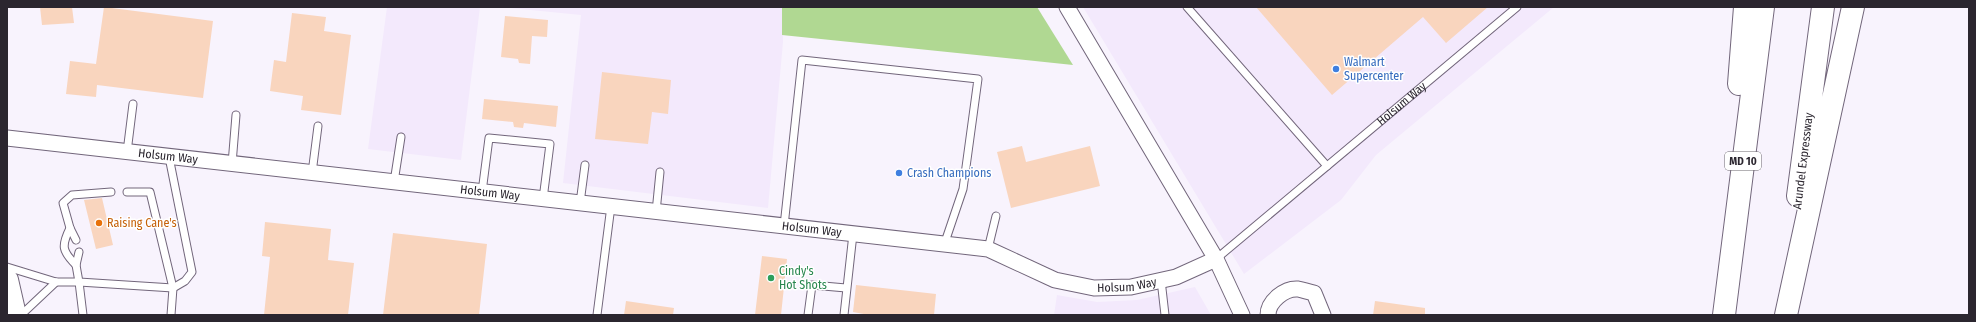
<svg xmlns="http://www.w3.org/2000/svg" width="1976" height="322" viewBox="0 0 1976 322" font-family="'Fira Sans Condensed',sans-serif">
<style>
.built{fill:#f3e9fc}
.green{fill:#b0d892}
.building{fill:#f9d5be}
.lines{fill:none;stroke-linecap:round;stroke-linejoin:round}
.lane-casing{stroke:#72667b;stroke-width:9}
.street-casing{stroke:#72667b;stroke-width:17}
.primary-casing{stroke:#72667b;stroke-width:24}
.highway-casing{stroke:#72667b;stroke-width:24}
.lane{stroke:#fff;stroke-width:7}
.street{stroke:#fff;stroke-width:15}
.primary{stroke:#fff;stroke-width:22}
.highway{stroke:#fff;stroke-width:22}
.shop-dot{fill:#3f7fe0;stroke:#fff;stroke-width:1.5}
.food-dot{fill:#e8710a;stroke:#fff;stroke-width:1.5}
.leisure-dot{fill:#2e9e5b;stroke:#fff;stroke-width:1.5}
.labels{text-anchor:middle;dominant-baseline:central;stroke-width:3;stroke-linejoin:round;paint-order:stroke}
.shield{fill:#fff;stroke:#6b676d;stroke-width:1}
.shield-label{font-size:11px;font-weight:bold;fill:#2b262f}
.shop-label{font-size:12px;fill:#366cbe;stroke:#fff;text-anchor:start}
.street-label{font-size:12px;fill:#2b262f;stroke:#fff}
.food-label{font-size:12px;fill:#c56008;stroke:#fff;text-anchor:start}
.leisure-label{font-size:12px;fill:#27864d;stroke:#fff;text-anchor:start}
</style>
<rect width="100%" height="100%" fill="#f8f3fd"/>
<path class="built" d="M387,7H480L461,160L368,149Z
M500,7H782L783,42L768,208L563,183L581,15Z
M1083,7H1554L1376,155L1341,200L1244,274Z
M1195,287L1211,315H1054L1057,295L1097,302L1137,300Z"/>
<path class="green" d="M782,7H1037L1073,65L782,35Z"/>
<path class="building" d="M40,7H72L74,23L42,25Z
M104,7L213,21L203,98L97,85L96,97L66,94L70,61L96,64Z
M1256,7H1488L1446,43L1423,17L1332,95Z
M292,13L326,17L324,31L351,35L341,115L301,110L303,96L270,91L274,60L286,62Z
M505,16L548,20L547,37L532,36L530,64L519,63L518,59L501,57Z
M602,72L671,80L668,114L652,112L648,144L595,139Z
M484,99L558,106L556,127L524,123L523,128L514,127L513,122L482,119Z
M1022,146L1026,162L1090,146L1100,186L1011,208L997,152Z
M102,198L113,245L96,249L84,200Z
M265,222L331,229L328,260L354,263L348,315H264L270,257L262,256Z
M393,233L487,244L479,315H383Z
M762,256L787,259L781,315H755Z
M856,285L936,294L934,315H869L853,312Z
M626,301L674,308L673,315H624Z
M1375,301L1425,308V315H1373Z"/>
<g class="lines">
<g class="lane-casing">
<g id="lane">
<path d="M1187,7L1327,166"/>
<path d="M127,152L133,104"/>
<path d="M232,164L236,115"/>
<path d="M312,173L318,126"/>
<path d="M394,182L401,137"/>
<path d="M127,192H150L173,288L171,315"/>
<path d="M482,192L489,138L550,144L543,199"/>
<path d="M580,203L585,165"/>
<path d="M656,212L660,172"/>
<path d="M784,226L802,60L978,79L963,189L944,245"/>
<path d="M70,228C61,246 62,251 76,265"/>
<path d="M76,240L70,228L63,203L72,195L111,192"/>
<path d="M988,249L996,216"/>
<path d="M79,252L76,265L79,282L173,288L185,281L192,272L169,157"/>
<path id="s1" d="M1216,259L1517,7"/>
<path d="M7,267L56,282H79L83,315"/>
<path d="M1161,280L1165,315"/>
<path d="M21,315L56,282"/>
<path d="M597,315L611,206"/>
<path d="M808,315L812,285L846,288"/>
<path d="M844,315L853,234"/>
</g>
</g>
<g class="street-casing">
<g id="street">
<path d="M1067,7L1216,259L1242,315"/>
<path id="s2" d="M7,138L988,249L1055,280L1094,288L1131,287L1176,277L1216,259"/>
<path d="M1268,315C1268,301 1285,288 1298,289C1303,290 1309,292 1314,293L1323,315"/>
</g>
</g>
<g class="primary-casing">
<path id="primary" d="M7,280L15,315"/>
</g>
<g class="highway-casing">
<path id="highway" d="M1739,84L1745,7
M1798,196L1823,7
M1724,315L1763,7
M1786,315L1853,7"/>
</g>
<use href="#lane" class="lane"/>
<use href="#street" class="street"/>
<use href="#primary" class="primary"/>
<use href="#highway" class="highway"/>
</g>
<g class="shop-dot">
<circle cx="1336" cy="69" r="4"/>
<circle cx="899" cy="173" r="4"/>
</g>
<circle class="food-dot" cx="99" cy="223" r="4"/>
<circle class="leisure-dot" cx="771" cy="278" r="4"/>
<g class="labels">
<rect class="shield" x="1725" y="152" width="36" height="18" rx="3"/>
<g class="shield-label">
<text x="1743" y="161">MD 10</text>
</g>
<g class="shop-label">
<text x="1344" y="62">Walmart<tspan x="1344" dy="14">Supercenter</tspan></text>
<text x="907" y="173">Crash Champions</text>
</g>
<g class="street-label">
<text stroke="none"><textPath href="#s1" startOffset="242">Holsum Way</textPath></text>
<text stroke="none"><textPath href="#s2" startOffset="162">Holsum Way</textPath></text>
<text transform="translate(1803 161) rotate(-83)">Arundel Expressway</text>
<text stroke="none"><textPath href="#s2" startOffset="486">Holsum Way</textPath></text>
<text stroke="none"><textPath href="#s2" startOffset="810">Holsum Way</textPath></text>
<text stroke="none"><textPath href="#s2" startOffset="1134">Holsum Way</textPath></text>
</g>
<g class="food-label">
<text x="107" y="223">Raising Cane's</text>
</g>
<g class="leisure-label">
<text x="779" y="271">Cindy's<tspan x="779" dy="14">Hot Shots</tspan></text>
</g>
</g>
<rect width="1976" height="322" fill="none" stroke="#2b262f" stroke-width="16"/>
</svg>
